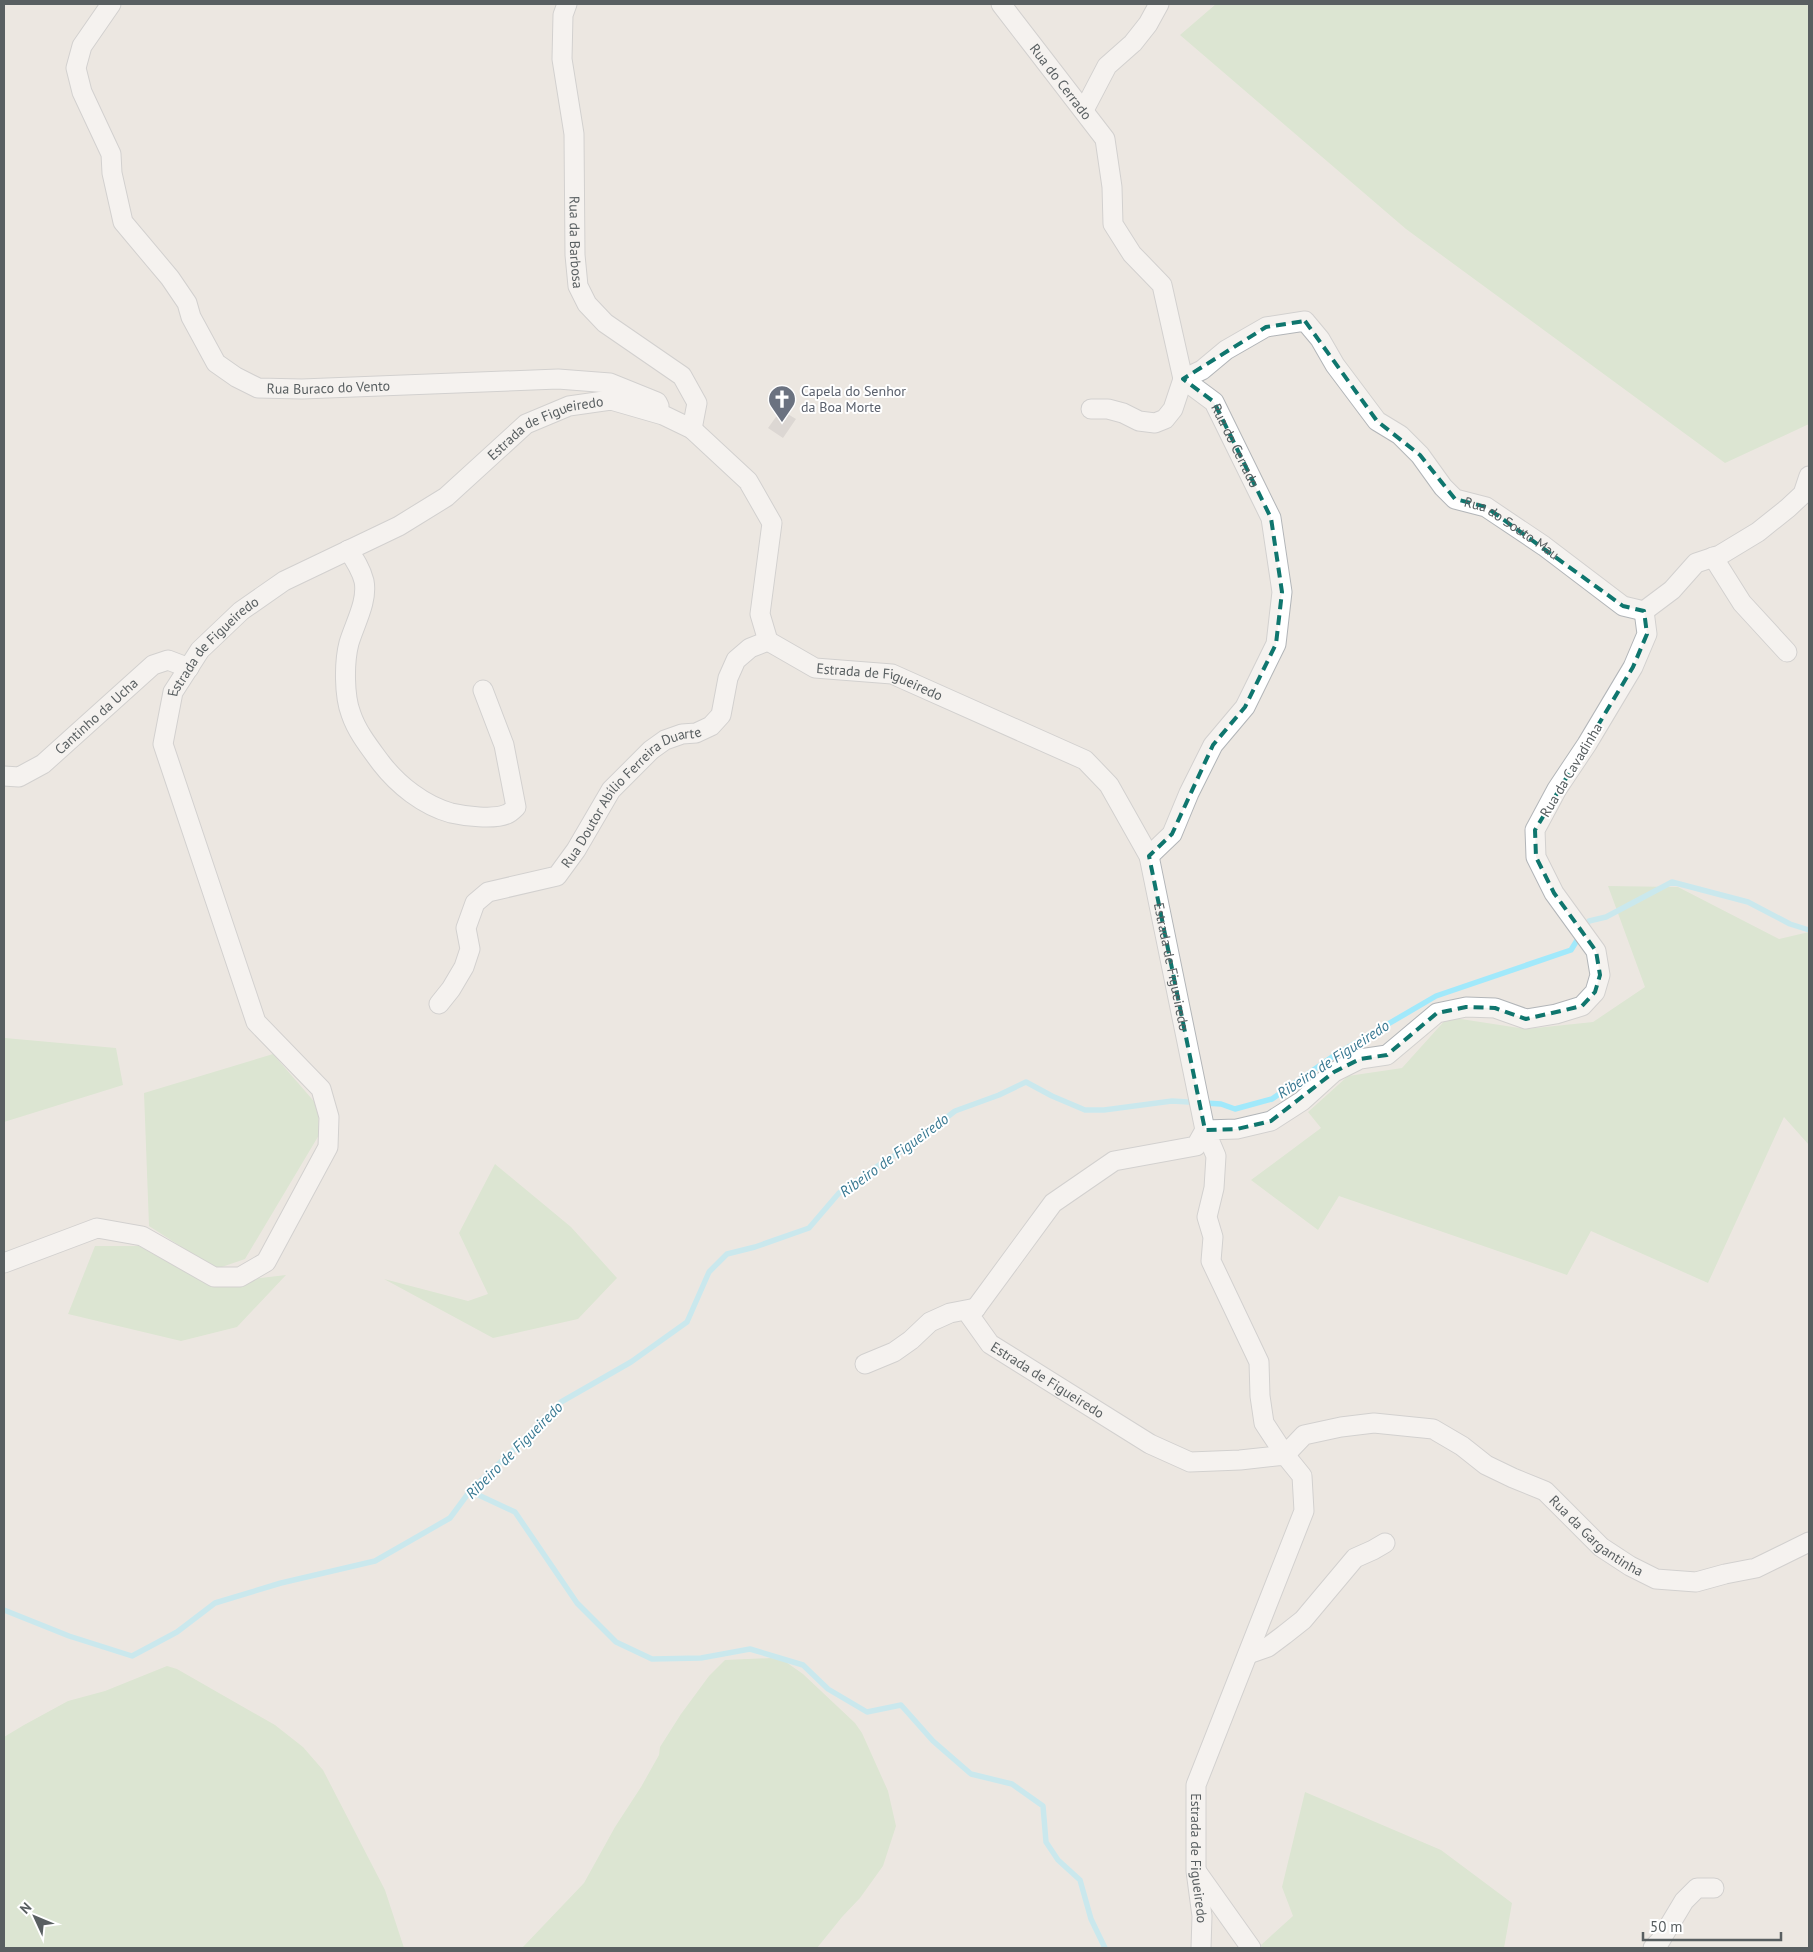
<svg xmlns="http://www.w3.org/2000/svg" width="1813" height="1952" viewBox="0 0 1813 1952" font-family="'PT Sans',sans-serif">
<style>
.green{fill:#c7e3be}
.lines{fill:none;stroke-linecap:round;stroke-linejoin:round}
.stream{stroke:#a1e9fb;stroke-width:5.5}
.building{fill:#c8c4c0}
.minor-casing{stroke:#b2b5b8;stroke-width:21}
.minor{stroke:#fff;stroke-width:19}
.marked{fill:none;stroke:#0f766e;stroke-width:4;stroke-dasharray:10 6;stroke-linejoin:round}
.labels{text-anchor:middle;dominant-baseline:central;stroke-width:4;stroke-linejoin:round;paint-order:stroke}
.street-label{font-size:14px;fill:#595f61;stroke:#fff}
.worship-label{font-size:14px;fill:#5b616d;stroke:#fff;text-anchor:start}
.water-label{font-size:15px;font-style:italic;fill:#397992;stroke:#fff}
</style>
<rect width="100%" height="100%" fill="#ece7e1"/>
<path class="green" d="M1216,4H1809V424L1725,463L1406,229L1180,35Z
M1608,886L1678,887L1779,939L1809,932V1145L1784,1117L1708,1283L1591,1231L1567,1275L1339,1196L1318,1230L1251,1180L1321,1128L1308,1112L1348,1076L1402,1068L1448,1017L1526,1029L1593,1022L1645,987Z
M4,1031L5,1038L116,1048L123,1085L4,1122Z
M273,1054L318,1106L319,1135L245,1259L216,1269L149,1226L144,1093Z
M495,1164L571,1227L617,1278L578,1319L493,1338L384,1279L468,1301L488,1294L459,1233Z
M95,1246H139L207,1284L286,1275L237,1327L181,1341L68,1314Z
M771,1658L783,1660L803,1674L855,1723L862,1733L888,1791L896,1826L883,1866L860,1898L842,1917L817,1948H522L584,1883L615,1827L641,1787L659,1755L660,1747L681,1714L709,1676L725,1660Z
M167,1666L177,1669L275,1725L303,1747L323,1770L385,1890L404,1948H4V1737L24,1725L68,1701L105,1691Z
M1305,1792L1441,1850L1512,1903L1504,1948H1263L1261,1945L1293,1916L1282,1887Z"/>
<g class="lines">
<path class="stream" d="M470,1491L515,1512L577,1603L616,1642L652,1659L701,1658L750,1649L803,1665L828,1689L867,1712L901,1705L933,1741L971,1774L1012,1784L1043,1806L1046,1842L1058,1860L1080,1880L1091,1919L1105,1948
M4,1610L69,1636L132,1656L177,1632L215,1603L281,1583L375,1561L450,1518L470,1491L526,1438L561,1402L631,1362L687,1322L709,1272L727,1254L755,1247L809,1228L839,1193L882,1163L910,1146L955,1111L999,1095L1026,1082L1052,1096L1085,1110H1104L1172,1101L1221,1104L1235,1109L1272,1099L1335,1055L1436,996L1571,950L1589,921L1606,917L1672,882L1748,902L1790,924L1809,930"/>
</g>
<path class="building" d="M781,410L796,419L783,438L768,428Z"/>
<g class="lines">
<g class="minor-casing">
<g id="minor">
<path id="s1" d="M111,4L82,46L76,68L82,92L111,154L112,173L123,222L170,278L187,303L191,317L216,363L236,377L258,388L302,389L558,379L610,383L657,402L659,406"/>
<path id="s2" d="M567,4L563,15L562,59L574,134L575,255L578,286L587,304L605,323L682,376L697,403L692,429"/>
<path id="s3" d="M1001,4L1105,139L1112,187L1113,224L1132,254L1162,285L1183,379L1214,402L1271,518L1282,592L1276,644L1245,707L1213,745L1189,793L1172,834L1149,856"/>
<path d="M1084,110L1107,66L1133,43L1148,24L1159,4"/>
<path id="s4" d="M1091,409H1108L1123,413L1139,421L1155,423L1165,419L1173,409L1183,379L1202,370L1226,350L1266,327L1305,321L1320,339L1335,365L1377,421L1400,435L1420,455L1443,487L1455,499L1486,507L1544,546L1623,606L1644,611L1672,590L1696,563L1720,555L1758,532L1788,508L1803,494L1809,476"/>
<path d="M348,550C355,560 361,569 364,581C368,601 355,623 349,643C344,662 344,696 351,714C357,732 370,748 381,763C398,785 423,805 451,813C464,816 494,820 507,814C510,813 513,810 516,807L504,745L483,690"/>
<path d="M1713,557L1742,603L1787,652"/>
<path id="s5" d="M1644,611L1647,634L1633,667L1587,744L1557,789L1535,830L1536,857L1554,893L1596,951L1600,975L1595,992L1582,1006L1556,1014L1526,1019L1495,1008L1466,1007L1437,1013L1387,1055L1360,1059L1334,1072L1302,1101L1271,1121L1237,1129L1205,1130L1216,1156L1214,1188L1207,1217L1213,1237L1211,1261L1259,1362L1260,1396L1264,1423L1285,1455L1304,1435L1341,1427L1374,1423L1433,1429L1462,1446L1486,1465L1513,1478L1545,1491L1601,1547L1630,1566L1656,1579L1696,1582L1725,1574L1756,1568L1809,1542"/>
<path id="s6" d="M4,776L19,777L43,764L153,665L168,660L189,668"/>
<path id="s7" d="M439,1004L451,989L464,967L470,949L466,928L475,903L488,892L557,876L576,850L611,790L651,750L665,740L682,734L696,733L711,726L721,715L728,678L736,660L750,648L768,641"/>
<path id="s8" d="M4,1263L97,1228L142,1236L214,1277H240L266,1262L328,1147L329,1117L321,1089L256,1022L163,744L173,692L200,650L241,611L284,581L399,526L446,497L526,424L569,406L611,400L663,415L692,429L748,481L772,523L760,614L768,641L815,668L892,674L1085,760L1109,785L1149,856L1205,1130L1196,1146L1114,1161L1053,1203L970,1316L990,1344L1150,1444L1190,1462L1240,1460L1285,1455L1302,1476L1304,1511L1196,1785V1871L1202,1916L1201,1948"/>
<path d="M865,1364L894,1352L911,1340L930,1322L950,1313L976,1308"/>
<path d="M1248,1654L1268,1647L1284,1635L1303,1620L1355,1558L1373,1550L1385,1543"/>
<path d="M1197,1872L1251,1948"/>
<path d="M1653,1948L1660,1941L1684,1901L1697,1888H1714"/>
</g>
</g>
<use href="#minor" class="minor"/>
</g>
<path d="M0 0H1813V1952H0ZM1305,321L1377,421L1420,455L1455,499L1486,507L1623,606L1644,611L1647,634L1633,667L1535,830L1536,857L1554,893L1596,951L1600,975L1595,992L1582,1006L1526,1019L1495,1008L1466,1007L1437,1013L1387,1055L1360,1059L1334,1072L1271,1121L1237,1129L1205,1130L1149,856L1172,834L1213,745L1245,707L1276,644L1282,592L1271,518L1214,402L1183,379L1266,327Z" fill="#ece7e1" fill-opacity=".55" fill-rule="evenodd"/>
<path class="marked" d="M1305,321L1377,421L1420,455L1455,499L1486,507L1623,606L1644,611L1647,634L1633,667L1535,830L1536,857L1554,893L1596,951L1600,975L1595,992L1582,1006L1526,1019L1495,1008L1466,1007L1437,1013L1387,1055L1360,1059L1334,1072L1271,1121L1237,1129L1205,1130L1149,856L1172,834L1213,745L1245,707L1276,644L1282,592L1271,518L1214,402L1183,379L1266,327Z"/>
<defs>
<g id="church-pin" transform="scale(1.4375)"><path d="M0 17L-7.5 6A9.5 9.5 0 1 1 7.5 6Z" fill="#6b7280" stroke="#fff"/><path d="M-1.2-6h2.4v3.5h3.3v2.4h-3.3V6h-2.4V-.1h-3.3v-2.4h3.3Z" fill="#fff"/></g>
</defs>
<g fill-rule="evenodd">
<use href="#church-pin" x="782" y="399"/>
</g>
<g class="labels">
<g class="street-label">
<text stroke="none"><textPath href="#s3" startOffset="98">Rua do Cerrado</textPath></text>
<text stroke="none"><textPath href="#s2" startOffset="240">Rua da Barbosa</textPath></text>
<text stroke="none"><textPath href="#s1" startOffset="526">Rua Buraco do Vento</textPath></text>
<text stroke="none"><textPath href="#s8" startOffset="1379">Estrada de Figueiredo</textPath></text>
<text stroke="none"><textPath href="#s3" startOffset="518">Rua do Cerrado</textPath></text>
<text stroke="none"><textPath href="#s4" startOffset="559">Rua do Souto Mau</textPath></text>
<text stroke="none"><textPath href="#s8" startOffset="974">Estrada de Figueiredo</textPath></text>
<text stroke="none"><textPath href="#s8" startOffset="1904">Estrada de Figueiredo</textPath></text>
<text stroke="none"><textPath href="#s6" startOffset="114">Cantinho da Ucha</textPath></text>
<text transform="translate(1571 770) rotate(-59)">Rua da Cavadinha</text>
<text stroke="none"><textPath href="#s7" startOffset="312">Rua Doutor Abílio Ferreira Duarte</textPath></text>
<text stroke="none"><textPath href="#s8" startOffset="2355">Estrada de Figueiredo</textPath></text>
<text stroke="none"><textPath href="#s8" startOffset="2940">Estrada de Figueiredo</textPath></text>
<text stroke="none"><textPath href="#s5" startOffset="1569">Rua da Gargantinha</textPath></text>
<text stroke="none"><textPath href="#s8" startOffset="3630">Estrada de Figueiredo</textPath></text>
</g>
<g class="worship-label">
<text x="801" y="391">Capela do Senhor<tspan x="801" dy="16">da Boa Morte</tspan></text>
</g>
<g class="water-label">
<text transform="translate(1333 1059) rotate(-33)">Ribeiro de Figueiredo</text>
<text transform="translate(894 1155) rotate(-36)">Ribeiro de Figueiredo</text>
<text transform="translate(514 1450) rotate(-45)">Ribeiro de Figueiredo</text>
</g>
</g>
<rect width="1813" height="1952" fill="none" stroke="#595f61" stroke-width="10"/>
<g transform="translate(35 1917) rotate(314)" stroke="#ffffff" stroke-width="4" paint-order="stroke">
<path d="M0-4L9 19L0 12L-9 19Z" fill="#595f61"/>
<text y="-8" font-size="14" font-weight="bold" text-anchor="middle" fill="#595f61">N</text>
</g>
<path d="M1643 1932v8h138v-8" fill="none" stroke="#595f61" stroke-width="2.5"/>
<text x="1650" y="1932" font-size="15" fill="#595f61" stroke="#ffffff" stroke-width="4" paint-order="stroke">50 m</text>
</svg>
